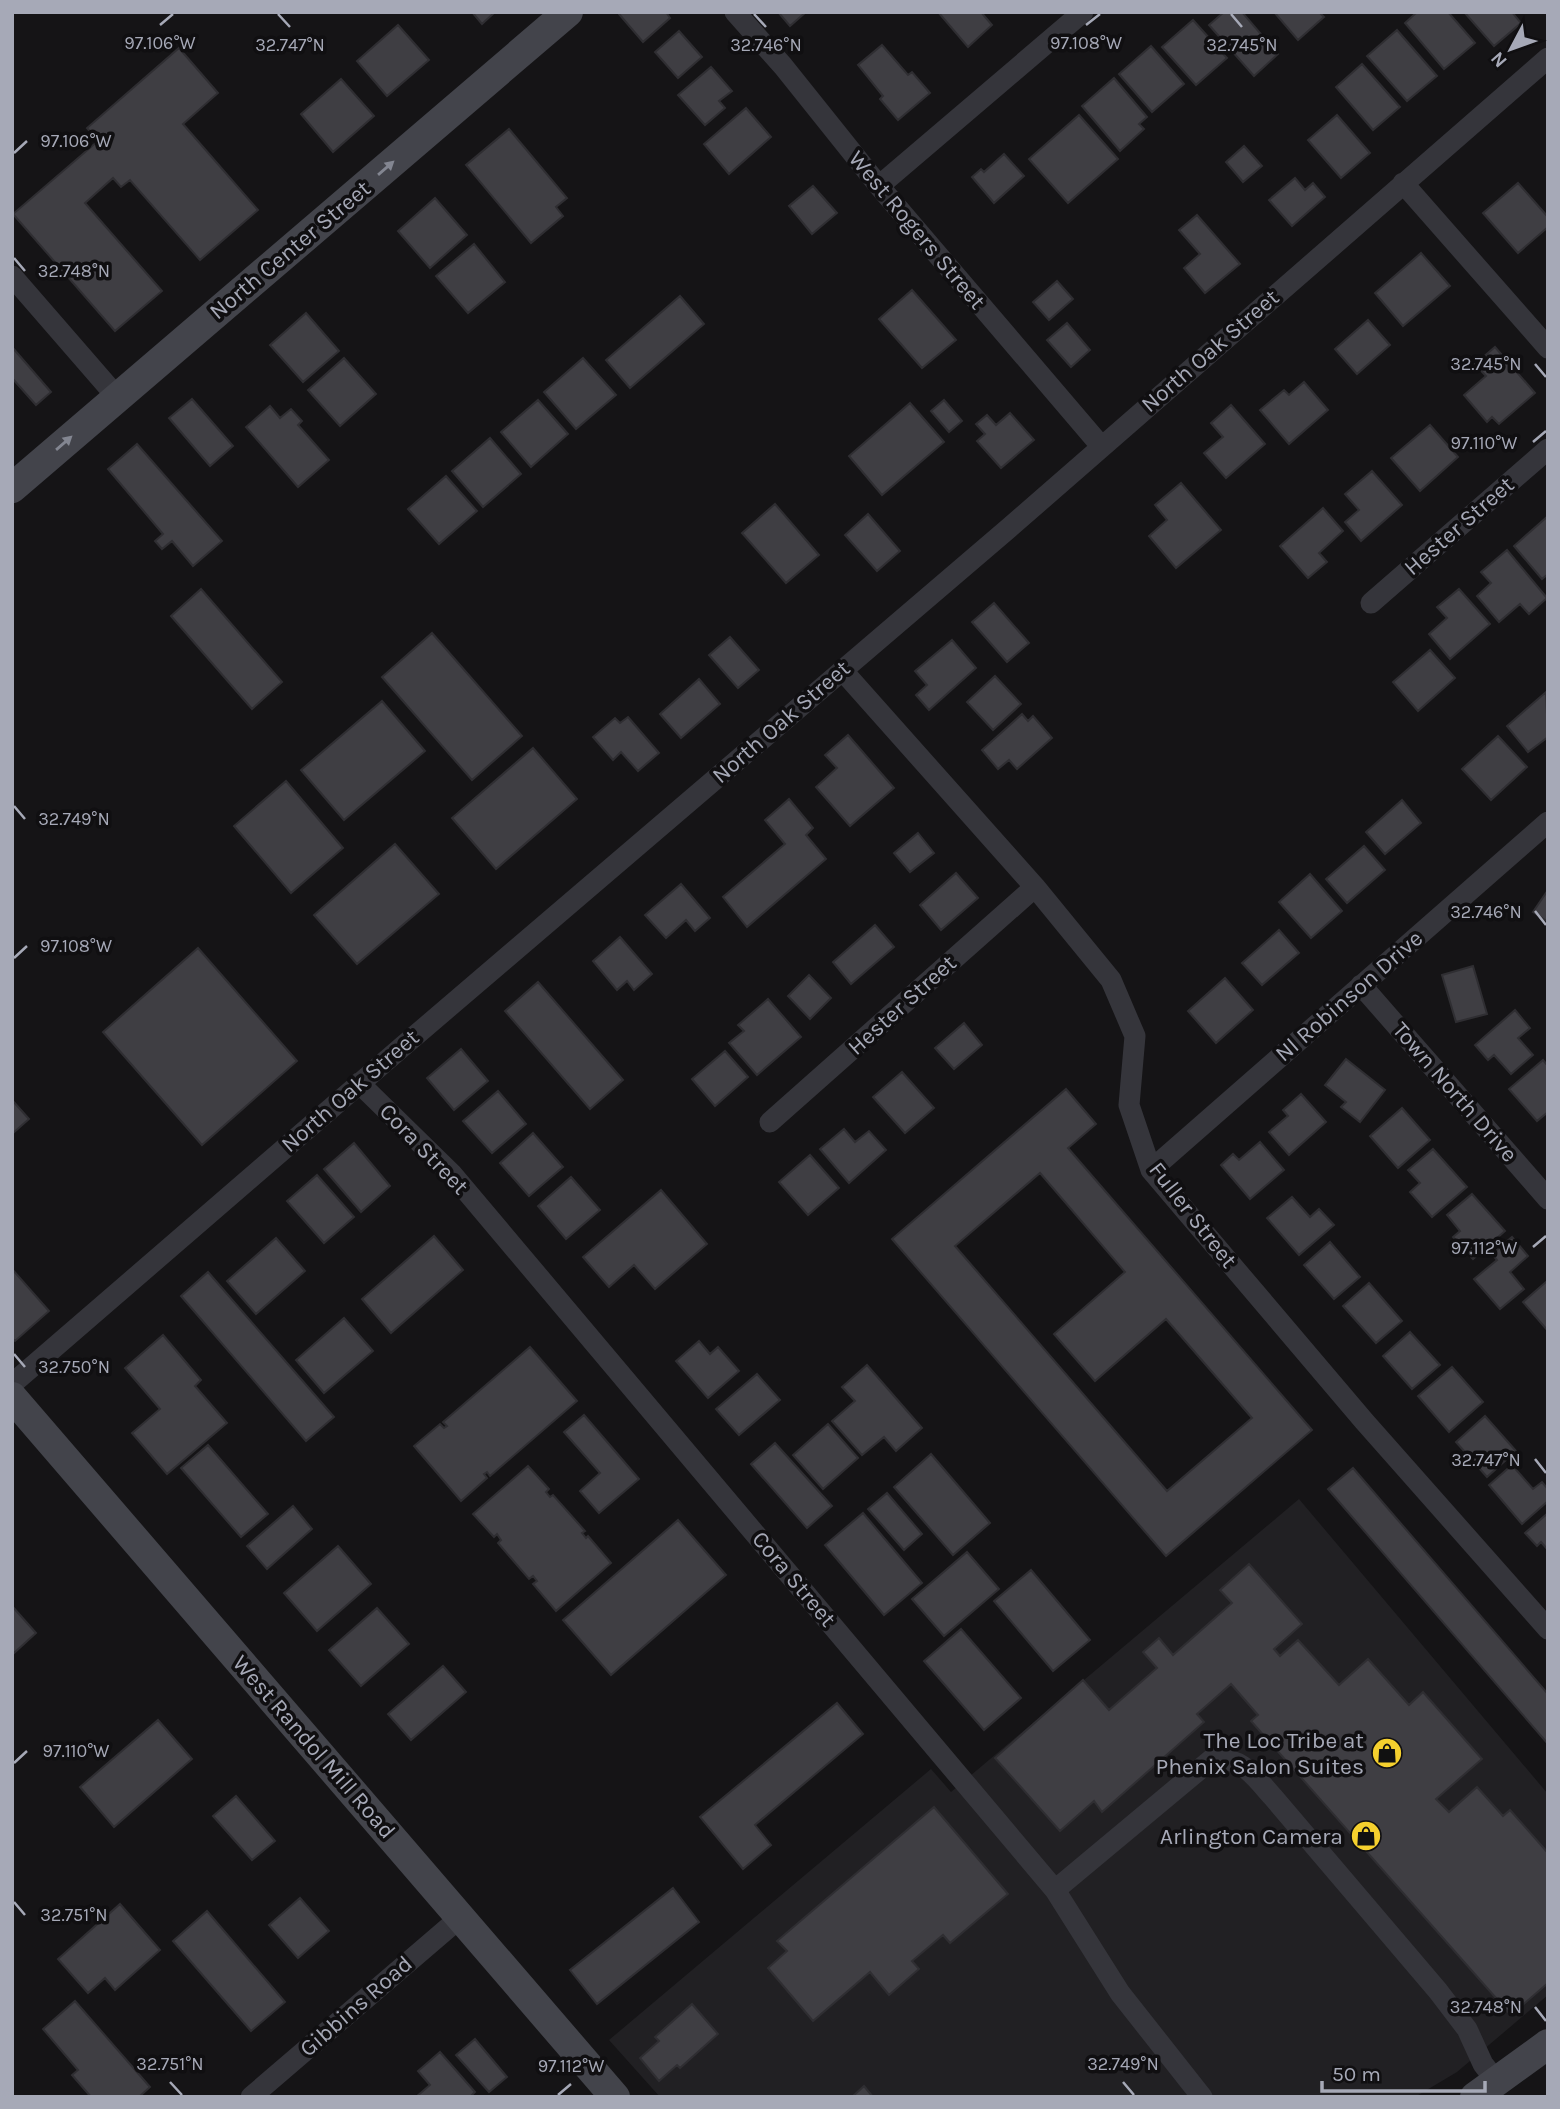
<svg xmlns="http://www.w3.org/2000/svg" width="1560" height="2109" viewBox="0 0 1560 2109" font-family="Karla,sans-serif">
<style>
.built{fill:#212023}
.building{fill:#3f3e43;stroke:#2f2e32;stroke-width:2;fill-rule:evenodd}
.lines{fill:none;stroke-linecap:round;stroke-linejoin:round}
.street{stroke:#35353b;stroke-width:21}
.secondary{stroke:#43444b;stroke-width:30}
.oneway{fill:#838691}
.ticks{fill:none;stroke:#a6a9b7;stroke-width:2.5}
.labels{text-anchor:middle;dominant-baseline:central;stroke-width:7;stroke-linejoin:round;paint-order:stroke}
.street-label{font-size:23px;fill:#a6a9b7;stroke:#100f11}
.poi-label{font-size:23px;fill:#a6a9b7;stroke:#100f11;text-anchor:end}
.ticks-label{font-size:18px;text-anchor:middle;fill:#a6a9b7;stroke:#100f11;stroke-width:7;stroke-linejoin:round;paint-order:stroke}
</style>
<rect width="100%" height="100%" fill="#151416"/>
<path class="built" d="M1299,1499L1548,1794V1995L1457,2072L1415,2097H660L609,2040L931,1769L951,1792Z"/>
<path class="building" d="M472,12H495L482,24Z
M620,12H666L670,18L643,42L619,14Z
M778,12H806L790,26Z
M938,12H981L992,25L968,47Z
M1224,12H1242L1278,54L1254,76L1209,25Z
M1274,12H1319L1324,17L1298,40Z
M1417,12H1448L1475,43L1444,69L1405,23Z
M1464,12H1512L1521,23L1494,46Z
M1193,20L1227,58L1196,85L1162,47Z
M398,25L429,60L387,96L357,61Z
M1397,30L1437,76L1407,101L1367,56Z
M679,31L702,57L678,78L655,52Z
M882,45L908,75L912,72L930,93L898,120L880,99L883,96L858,65Z
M1151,46L1184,84L1152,112L1119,74Z
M179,48L218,93L183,124L258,210L200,260L130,180L121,187L113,178L85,203L162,291L115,331L13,214L98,141L87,128Z
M1362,64L1400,107L1373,130L1336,87Z
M711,67L732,91L719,101L725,108L705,125L678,95Z
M1114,78L1147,117L1139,124L1144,129L1120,151L1082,106Z
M341,79L374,116L333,152L301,114Z
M746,108L771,137L729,174L704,144Z
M1079,115L1118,159L1068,203L1029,159Z
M1337,115L1370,153L1341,178L1308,140Z
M509,129L567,198L556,207L563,216L531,243L466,165Z
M1244,146L1262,166L1243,182L1226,162Z
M1004,154L1024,176L994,203L972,177L981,169L984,172Z
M1295,178L1305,190L1313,183L1325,197L1292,226L1269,200Z
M1518,183L1548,217V227L1518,253L1483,213Z
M813,186L837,213L812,234L789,206Z
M435,198L467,235L430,268L398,231Z
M1197,215L1240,264L1205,293L1184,268L1200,254L1179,230Z
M474,244L505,282L468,313L436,276Z
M1421,253L1450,286L1403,326L1375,293Z
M1057,281L1073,299L1049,320L1033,302Z
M912,290L956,340L922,368L879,319Z
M680,296L704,324L630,388L606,360Z
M306,313L339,351L303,382L270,345Z
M1368,320L1390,345L1357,374L1335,349Z
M1067,323L1090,350L1071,367L1047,340Z
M12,347L51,392L36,405L12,378Z
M1495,347L1535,393L1499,424L1492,417L1487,422L1464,395L1486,376L1475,364Z
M344,358L376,394L340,426L308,390Z
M583,358L616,395L576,429L544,392Z
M1304,382L1328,410L1289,444L1260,410L1284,390L1289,395Z
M192,399L233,446L210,466L169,418Z
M538,400L568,434L531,467L501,432Z
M944,400L962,421L949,432L931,411Z
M910,403L944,442L882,495L849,456Z
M1231,405L1265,444L1226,478L1204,453L1223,437L1211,423Z
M270,406L280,418L291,409L302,421L298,425L329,460L298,487L246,427Z
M1010,413L1034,440L1001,468L977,441L985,434L976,424L987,415L996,425Z
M1430,425L1458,457L1420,491L1391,458Z
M490,438L521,474L483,507L452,471Z
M137,444L222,541L193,566L172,541L162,549L155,541L163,534L108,469Z
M1372,471L1402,505L1361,541L1345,522L1359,510L1345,494Z
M446,476L477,511L439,544L408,509Z
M1181,483L1221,530L1176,568L1149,536L1167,520L1155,505Z
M775,504L819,555L786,583L742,533Z
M1323,508L1343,531L1319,553L1327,562L1308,578L1280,546Z
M868,514L900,551L877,571L845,535Z
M1548,516V574L1542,579L1514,546Z
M1507,550L1547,598L1529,614L1520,604L1499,622L1477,596L1491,583L1481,572Z
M201,589L282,682L252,709L171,616Z
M1459,589L1490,624L1450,659L1429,634L1447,618L1437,607Z
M994,603L1029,643L1007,662L972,622Z
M432,633L522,736L472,780L382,677Z
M730,637L759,670L738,688L709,655Z
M952,640L976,668L929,710L916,695L927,685L915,671Z
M1430,650L1455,678L1418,711L1393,682Z
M995,676L1021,704L993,730L967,702Z
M699,679L720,704L681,738L660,714Z
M1546,692L1548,737L1528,752L1507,726Z
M382,701L425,751L344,820L301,770Z
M1022,714L1028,721L1033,716L1052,738L1017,769L1009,760L998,769L982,750Z
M628,717L659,753L638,771L621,752L613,760L593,737L615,718L620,723Z
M848,735L894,788L850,826L816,787L837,768L825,755Z
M1498,736L1527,767L1491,800L1462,769Z
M533,748L577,799L496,869L452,818Z
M286,781L343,848L291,893L234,826Z
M789,799L813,828L806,835L826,859L747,927L723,897L785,844L765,820Z
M1402,800L1421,823L1385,854L1366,832Z
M918,833L934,853L910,872L894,853Z
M395,844L439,894L357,964L314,915Z
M1364,846L1385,870L1347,903L1326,879Z
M956,873L978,898L941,930L920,905Z
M1310,874L1342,911L1311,938L1279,902Z
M681,884L710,918L695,931L686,920L666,938L645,915Z
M1548,890V922L1533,912Z
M875,925L894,947L851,984L833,962Z
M1279,930L1299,953L1262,985L1242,963Z
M620,937L652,974L634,990L627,981L617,990L593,961Z
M198,948L297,1061L202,1145L103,1032Z
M1473,966L1487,1014L1456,1022L1442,975Z
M809,975L831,998L810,1019L788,996Z
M1225,978L1253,1010L1216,1043L1188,1011Z
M538,982L623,1080L590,1109L505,1011Z
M768,999L801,1037L757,1075L729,1043L744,1031L738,1025Z
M1515,1010L1530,1028L1518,1038L1533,1055L1511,1074L1494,1055L1488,1060L1475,1045Z
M964,1023L982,1045L954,1069L935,1048Z
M461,1049L488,1081L454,1110L427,1078Z
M725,1051L748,1077L715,1106L692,1079Z
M1346,1059L1385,1090L1360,1122L1341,1107L1346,1102L1325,1085Z
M1543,1060L1548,1066V1112L1537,1121L1509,1089Z
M902,1072L934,1108L905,1133L873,1097Z
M1066,1089L1096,1124L1068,1148L1312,1430L1166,1556L892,1239ZM1040,1173L1125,1272L1054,1334L1095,1381L1166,1319L1252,1418L1167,1491L955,1246Z
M498,1091L526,1124L492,1153L463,1121Z
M1301,1094L1326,1122L1289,1155L1269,1132L1288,1116L1283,1110Z
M12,1100L29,1119L12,1134Z
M1402,1108L1430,1140L1398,1168L1370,1136Z
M844,1129L855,1142L869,1131L886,1150L849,1183L820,1149Z
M533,1133L563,1167L529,1196L500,1163Z
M1260,1142L1284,1170L1250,1199L1221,1165L1233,1154L1239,1160Z
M354,1143L390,1186L361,1212L324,1169Z
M1433,1149L1467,1187L1432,1217L1410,1192L1420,1183L1408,1170Z
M810,1155L839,1188L808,1215L779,1182Z
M317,1175L354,1217L324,1243L287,1201Z
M571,1177L600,1210L566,1239L538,1206Z
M661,1190L707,1244L655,1289L634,1265L609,1287L583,1257Z
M1472,1194L1505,1231L1473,1259L1453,1237L1460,1231L1447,1215Z
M1292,1197L1310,1217L1319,1209L1334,1225L1299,1255L1267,1218Z
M434,1236L463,1270L391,1333L362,1299Z
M1512,1237L1528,1256L1510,1272L1524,1289L1500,1309L1474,1279L1497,1260L1492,1254Z
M276,1238L305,1271L256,1314L227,1281Z
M1330,1242L1360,1277L1334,1299L1304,1265Z
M12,1269L49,1311L15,1341L12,1338Z
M208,1272L334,1417L306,1441L181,1296Z
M1547,1281L1548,1282V1331L1523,1302Z
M1369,1283L1402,1321L1376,1343L1343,1306Z
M344,1318L373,1351L324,1393L296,1360Z
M1410,1332L1440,1365L1412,1389L1383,1356Z
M163,1335L201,1380L195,1386L227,1423L167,1474L132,1433L160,1409L125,1368Z
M699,1341L710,1354L718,1347L739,1371L708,1398L676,1361Z
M530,1347L577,1401L490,1476L487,1472L484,1474L487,1478L461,1501L414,1446L440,1424L444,1428L447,1426L443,1422Z
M867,1365L922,1428L896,1451L884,1437L862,1455L832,1421L855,1401L842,1387Z
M1452,1367L1483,1402L1449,1432L1418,1396Z
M757,1374L780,1400L739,1435L716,1409Z
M584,1415L639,1479L599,1513L580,1491L600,1473L564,1432Z
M1485,1416L1516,1451L1487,1477L1456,1442Z
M828,1424L858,1458L823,1489L793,1455Z
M775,1443L832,1506L807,1528L751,1464Z
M208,1445L268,1514L241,1537L181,1468Z
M931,1454L990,1523L953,1555L894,1487Z
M1512,1465L1533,1489L1542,1482L1548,1489V1501L1522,1524L1489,1485Z
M528,1466L549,1489L546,1492L550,1497L553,1495L585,1531L582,1533L586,1538L588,1536L611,1563L556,1611L533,1584L537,1581L533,1576L529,1579L498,1543L501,1540L497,1534L494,1537L473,1514Z
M1353,1468L1548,1694V1744L1328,1489Z
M887,1493L922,1534L904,1550L868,1509Z
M293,1506L312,1529L267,1569L247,1546Z
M863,1513L922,1583L884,1615L825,1545Z
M1548,1513V1550L1541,1542L1537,1546L1525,1533Z
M678,1520L726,1575L611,1675L563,1620Z
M338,1546L371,1584L317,1631L284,1593Z
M967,1552L999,1589L944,1636L912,1599Z
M1249,1564L1302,1624L1274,1649L1280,1656L1298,1640L1339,1685L1368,1659L1409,1705L1423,1692L1482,1759L1436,1799L1449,1812L1477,1787L1503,1816L1510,1810L1548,1853V1983L1511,2015L1251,1721L1258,1715L1231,1684L1197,1714L1204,1722L1102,1812L1094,1801L1060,1831L995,1758L1083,1680L1109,1710L1157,1668L1143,1652L1159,1638L1173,1655L1232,1603L1220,1590Z
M1031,1570L1090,1640L1053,1671L994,1601Z
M12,1606L36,1633L14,1653L12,1651Z
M377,1608L409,1644L361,1686L329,1650Z
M961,1629L1021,1698L984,1730L924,1661Z
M443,1666L466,1692L411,1740L388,1714Z
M837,1703L863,1734L755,1825L771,1845L743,1869L700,1817Z
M158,1720L192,1759L114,1827L80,1787Z
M236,1796L275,1841L252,1860L213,1816Z
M934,1807L1008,1894L950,1943L943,1935L912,1961L919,1969L889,1995L870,1972L813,2021L768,1968L787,1951L777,1941Z
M673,1888L699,1922L597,2004L570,1970Z
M300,1898L329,1931L298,1958L269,1925Z
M120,1904L160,1950L115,1990L105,1978L88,1993L58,1959Z
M207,1911L285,2002L251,2031L173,1941Z
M75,2001L150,2087L139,2097H91L72,2075L78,2070L43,2029Z
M692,2004L718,2034L680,2068L677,2065L659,2081L640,2058L659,2041L655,2037Z
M475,2039L507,2077L489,2092L456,2055Z
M440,2052L475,2092L470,2097H416L430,2085L418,2071Z
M864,2086L873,2097H852Z"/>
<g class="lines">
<path class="street" d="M735,12L783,66L879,186L1101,446
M1403,183L1548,348
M879,186L1083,12
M12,276L117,397
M1371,603L1548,449
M842,670L1035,887L1111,980L1135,1036L1129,1105L1151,1170L1364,1421L1548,1629
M1361,985L1548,1199
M359,1083L452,1174L1055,1890L1120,1993L1202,2097
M770,1122L1035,887
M1151,1170L1548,822
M12,1384L402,1047L1009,528L1548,58
M1055,1890L1212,1759C1243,1757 1254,1776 1273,1797L1438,1991L1467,2029L1483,2064L1497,2082
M251,2097L462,1916"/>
<path class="secondary" d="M12,488L568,12
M12,1397L615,2097
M1475,2097L1548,2044"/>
</g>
<defs><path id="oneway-solid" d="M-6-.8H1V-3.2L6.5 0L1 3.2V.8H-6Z" transform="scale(1.75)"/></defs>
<g class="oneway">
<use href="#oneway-solid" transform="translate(386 168) rotate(-41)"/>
<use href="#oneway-solid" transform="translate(64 443) rotate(-41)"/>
</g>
<path class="ticks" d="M278,14L290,27M754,14L766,27M1231,14L1242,27M160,25L173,14M1086,25L1100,14M14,153L27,141M14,258L25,271M1535,364L1546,377M1533,442L1546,431M14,806L25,819M1535,911L1546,925M14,958L27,946M1533,1247L1546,1236M14,1354L25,1367M1535,1459L1546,1473M14,1763L27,1751M14,1902L25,1915M1535,2007L1546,2021M170,2082L182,2095M1123,2082L1134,2095M558,2095L571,2084"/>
<defs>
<g id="shop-disc" transform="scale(1.575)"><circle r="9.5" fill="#f5d02e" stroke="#100f11"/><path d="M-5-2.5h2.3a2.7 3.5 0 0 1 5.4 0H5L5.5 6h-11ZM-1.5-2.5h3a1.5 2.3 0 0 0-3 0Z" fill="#111"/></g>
</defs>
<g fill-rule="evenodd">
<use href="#shop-disc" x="1387" y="1753"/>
<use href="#shop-disc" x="1366" y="1836"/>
</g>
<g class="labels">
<g class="street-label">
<text transform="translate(917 230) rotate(50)">West Rogers Street</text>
<text transform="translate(290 250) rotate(-40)">North Center Street</text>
<text transform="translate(1210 351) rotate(-41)">North Oak Street</text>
<text transform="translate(1459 526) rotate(-41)">Hester Street</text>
<text transform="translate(781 722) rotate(-41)">North Oak Street</text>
<text transform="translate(1349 996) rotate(-41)">Nl Robinson Drive</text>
<text transform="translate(902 1005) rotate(-42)">Hester Street</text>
<text transform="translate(350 1091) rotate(-41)">North Oak Street</text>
<text transform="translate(1455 1092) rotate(49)">Town North Drive</text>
<text transform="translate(424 1149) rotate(46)">Cora Street</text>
<text transform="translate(1193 1215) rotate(52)">Fuller Street</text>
<text transform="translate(794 1579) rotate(50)">Cora Street</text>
<text transform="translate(314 1747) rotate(49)">West Randol Mill Road</text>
<text transform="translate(356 2006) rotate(-41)">Gibbins Road</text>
</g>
<g class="poi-label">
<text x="1364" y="1740">The Loc Tribe at<tspan x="1364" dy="26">Phenix Salon Suites</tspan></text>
<text x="1343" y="1836">Arlington Camera</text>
</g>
</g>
<g class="ticks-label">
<text x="160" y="49">97.106°W</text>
<text x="1086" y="49">97.108°W</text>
<text x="766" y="51">32.746°N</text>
<text x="1242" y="51">32.745°N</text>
<text x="290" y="51">32.747°N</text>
<text x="76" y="147">97.106°W</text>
<text x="74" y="277">32.748°N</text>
<text x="1486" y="370">32.745°N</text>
<text x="1484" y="449">97.110°W</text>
<text x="74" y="825">32.749°N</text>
<text x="1486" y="918">32.746°N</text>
<text x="76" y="952">97.108°W</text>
<text x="1484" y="1254">97.112°W</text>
<text x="74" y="1373">32.750°N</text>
<text x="1486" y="1466">32.747°N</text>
<text x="76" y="1757">97.110°W</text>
<text x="74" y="1921">32.751°N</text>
<text x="1486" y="2013">32.748°N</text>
<text x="170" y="2070">32.751°N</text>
<text x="1123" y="2070">32.749°N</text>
<text x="571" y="2072">97.112°W</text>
</g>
<rect width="1560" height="2109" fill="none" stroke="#a6a9b7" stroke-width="28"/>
<g transform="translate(1511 49) rotate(229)" stroke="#100f11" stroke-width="5" paint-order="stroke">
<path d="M0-5L12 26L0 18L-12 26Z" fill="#a6a9b7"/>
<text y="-10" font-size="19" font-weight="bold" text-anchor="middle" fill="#a6a9b7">N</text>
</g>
<path d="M1322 2081v10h163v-10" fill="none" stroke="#a6a9b7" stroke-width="3.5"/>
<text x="1332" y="2081" font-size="21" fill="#a6a9b7" stroke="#100f11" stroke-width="5" paint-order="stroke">50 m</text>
</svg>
